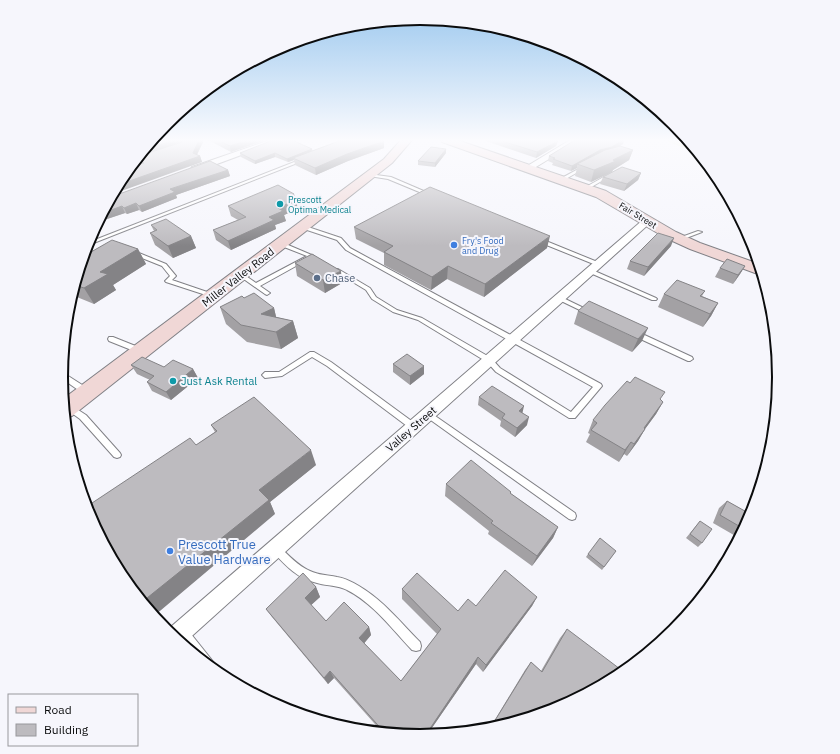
<svg xmlns="http://www.w3.org/2000/svg" width="840" height="754" viewBox="0 0 840 754" font-family="'IBM Plex Sans',sans-serif">
<style>
.green{fill:#e1e7b2}
.lines{fill:none;stroke-linecap:round;stroke-linejoin:round}
.lane-casing{stroke:#818186;stroke-width:2}
.street-casing{stroke:#818186;stroke-width:2}
.secondary-casing{stroke:#818186;stroke-width:2}
.lane{fill:#fff;fill-rule:evenodd}
.street{fill:#fff;fill-rule:evenodd}
.secondary{fill:#f0d7d6;fill-rule:evenodd}
.wall{fill:#a3a1a4}
.shaded-wall{fill:#848386}
.building{fill:#bdbbbf;stroke:#848386}
.culture-dot{fill:#0f9aa8;stroke:#f6f6fc;stroke-width:1.5}
.shop-dot{fill:#3f7fe0;stroke:#f6f6fc;stroke-width:1.5}
.service-dot{fill:#5c6f8a;stroke:#f6f6fc;stroke-width:1.5}
.labels{text-anchor:middle;dominant-baseline:central;stroke-width:4;stroke-linejoin:round;paint-order:stroke}
.far-culture-label{font-size:9px;fill:#0d838f;stroke:#f6f6fc;text-anchor:start}
.far-street-label{font-size:9px;fill:#0b0c0d;stroke:#f6f6fc}
.far-shop-label{font-size:9px;fill:#366cbe;stroke:#f6f6fc;text-anchor:start}
.street-label{font-size:11px;fill:#0b0c0d;stroke:#f6f6fc}
.service-label{font-size:11px;fill:#4e5e75;stroke:#f6f6fc;text-anchor:start}
.culture-label{font-size:11px;fill:#0d838f;stroke:#f6f6fc;text-anchor:start}
.near-shop-label{font-size:13px;fill:#366cbe;stroke:#f6f6fc;text-anchor:start}
.rim{fill:none;stroke:#0b0c0d;stroke-width:2}
</style>
<rect width="100%" height="100%" fill="#f6f6fc"/>
<path class="green" d="M664,140H688L699,154Z"/>
<g class="lines">
<g class="lane-casing">
<path id="lane" d="M302,159L305,160L86,246L87,243Z
M582,167L585,168L564,180L560,179Z
M369,174L391,177L433,195L429,196L388,179L369,176Z
M609,174L612,175L588,189L584,188Z
M301,226H305L341,238L350,248L601,384L602,386L575,418H569L496,372L487,362L418,320L393,312L372,299L366,290L333,270L334,269H338L370,288L376,297L397,310L422,318L491,358L500,368L571,412L593,387L346,250L337,240L301,228Z
M698,231L702,232L681,240L676,239Z
M541,239L600,263L601,264L600,265H596L539,242V240Z
M281,242L314,256L260,286L270,293L267,295L265,294L238,275L239,274H243L256,283L307,256L279,245V243Z
M134,251L166,264L176,276L172,280L216,295L217,296L216,297H212L166,282L165,281L170,276L162,266L132,254L131,253Z
M590,269L656,298L657,299L656,300H652L588,272L587,271Z
M559,296L590,311L591,312L588,314L586,313L557,299V297Z
M634,332H638L692,357L693,359L690,361H688L634,336L633,334Z
M109,337H113L143,349L144,351L141,353H139L109,341L108,339Z
M310,352H314L331,362L417,425L418,427L417,429L414,430L411,429L327,366L312,357L282,376L265,378L262,375L265,372H279Z
M62,372L90,390L91,392L90,394H84L61,378Z
M69,404L86,415L120,453L121,455L120,457L117,458L114,457L80,419L66,409L65,407L66,405Z
M428,411L575,513L576,516L575,519L572,520L569,519L425,416L424,414L425,412Z
M276,544L279,546C288,555 298,566 310,571C318,575 328,575 337,577C345,578 352,582 359,586C383,600 401,623 420,642L421,646L420,650L416,651L412,650C392,629 373,603 347,590C338,585 327,586 317,583C298,579 286,566 273,552L271,549L273,546Z
M183,628L187,629L215,664L217,668L215,671C202,660 184,649 178,633L179,629Z"/>
</g>
<g class="street-casing">
<path id="street" d="M270,140H282L198,171H192L191,169L192,167Z
M570,140H580L531,170H525L524,168Z
M647,218L652,221L650,223L183,644L166,631L644,219Z"/>
</g>
<g class="secondary-casing">
<path id="secondary" d="M401,140H412L392,163L72,416L65,418L63,399L384,159Z
M441,140H457L606,191L676,232L700,243L759,264L762,274L755,273L690,249L666,238L596,197L442,142Z"/>
</g>
<use href="#lane" class="lane"/>
<use href="#street" class="street"/>
<use href="#secondary" class="secondary"/>
</g>
<path class="wall" d="M152,140H203V142L197,155L200,156L202,162L139,164L138,163L136,160Z
M208,140H265L231,152Z
M483,140H556L558,141L556,146L536,158Z
M623,144L620,146L633,150L629,160L613,170L612,172L641,173L638,180L624,191L600,184L603,177L605,175L591,182L575,176L577,168L571,171L552,165L553,163L548,161L549,156Z
M384,148L348,161L316,175L295,165L294,160L288,162L275,157L255,164L241,157L240,153L312,149V151Z
M446,153L435,167L418,165V161Z
M228,170L230,176L176,195L177,198L142,212L139,210L127,214L125,213L98,222L111,197Z
M294,194L298,209L284,215L286,221L275,225L276,229L231,250L216,240L213,230L238,220L231,216L228,206Z
M151,225L191,236L196,248L173,258L155,245L150,233L154,231Z
M354,227L547,248L484,297L447,279L431,290L384,265V253L356,239Z
M671,246L644,276L627,269L630,261Z
M138,249L146,264L113,285L116,290L94,304L72,295L84,256Z
M295,263L342,283L325,293L297,276Z
M745,266L740,274L733,284L715,277L720,268Z
M705,291L702,296L718,303L711,316L703,327L658,307L664,294Z
M244,298L274,308L276,317L293,321L298,338L281,349L247,342L226,324L220,307Z
M578,311L642,341L632,352L574,324Z
M393,364L424,374L410,385L393,372Z
M131,365L193,369L198,378L171,400L152,391L147,382L150,380L137,374Z
M479,397L522,413L527,425L515,437L500,426L501,421L478,405Z
M661,400L663,402L656,414L645,429L638,441L627,456L624,454L619,462L586,442L590,434L588,433L593,420Z
M211,425L316,465L270,502L275,514L196,445L215,432Z
M446,484L510,493L558,527L553,538L532,566L488,534L489,531L445,496Z
M727,501L752,515L739,538L713,523L719,508Z
M700,521L702,543L698,547L686,538Z
M616,551L602,570L586,557L588,554Z
M727,554L718,577L703,596L701,594L719,560Z
M316,587L320,597L311,605L326,621L369,627L371,635L364,643L401,681L437,634L402,599V589L458,611L476,606L537,597L532,606L483,672L476,664L427,735L420,736L382,732L334,678L328,684L272,617L266,609Z
M567,629L557,709L491,729L490,728L525,670L531,662L541,671L560,638Z"/>
<path class="shaded-wall" d="M173,140H192L137,158L144,150Z
M199,140H203V142L195,158L200,156L202,162L113,194L118,185L193,153Z
M247,140H265L231,152L230,146Z
M622,140H624L623,144L610,152L577,164V168L571,171L572,166L600,150Z
M384,141V148L348,161L316,175L315,168L347,154Z
M558,141L556,146L536,158L537,152Z
M312,149L313,153L293,158L294,160L288,162L287,159Z
M446,149V153L435,167V163Z
M633,150L629,160L613,170L612,172L591,182L594,170Z
M275,153V157L255,164V161Z
M228,170L230,176L176,195L177,198L142,212L139,206L170,189Z
M641,173L638,180L624,191L627,184Z
M294,194L298,209L284,215L286,221L275,225L276,229L231,250L228,241L269,217L288,196Z
M136,203L139,210L127,214L124,208Z
M122,206L125,213L98,222L103,213Z
M191,236L196,248L173,258L168,246Z
M550,236L547,248L484,297L485,284Z
M674,238L671,246L644,276L648,267Z
M138,249L146,264L113,285L116,290L94,304L84,288L100,272Z
M448,266L447,279L431,290L432,277Z
M745,266L740,274L733,284L738,275Z
M341,271L342,283L325,293L323,280Z
M718,303L711,316L703,327L710,314Z
M274,308L278,325L261,314Z
M293,321L298,338L281,349L276,332Z
M648,328L642,341L632,352L638,339Z
M424,366V374L410,385V376Z
M193,369L198,378L171,400L166,392Z
M663,402L656,414L645,429L638,441L627,456L644,428Z
M524,406L522,415L519,411Z
M529,417L527,425L515,437L517,428Z
M631,442L624,454L619,462L625,450Z
M311,450L316,465L270,502L275,514L154,616L142,602L259,490Z
M558,527L553,538L532,566L537,556Z
M316,587L320,597L309,607L305,598Z
M537,597L532,606L483,672L486,665Z
M369,627L371,635L362,646L359,638Z
M478,657L476,664L427,735L425,736Z
M330,671L334,678L328,684L324,678Z"/>
<path class="building" d="M152,140H173L144,150Z
M188,140H199L193,153L200,156L118,185L122,177L130,167L144,163L137,158L139,156Z
M217,140H247L230,146Z
M273,140H292L312,149L287,159L275,153L255,161L240,153Z
M342,140H382L384,141L347,154L315,168L293,158Z
M499,140H556L558,141L537,152Z
M575,140H622L612,147L600,150L572,166L553,159L555,158L549,156Z
M620,146L633,150L613,160L616,161L594,170L577,164L605,150Z
M431,147L446,149L435,163L418,161Z
M210,161L228,170L170,189L175,192L139,206L136,203L124,208L122,206L103,213L111,197Z
M622,167L641,173L627,184L603,177Z
M278,185L294,194L288,196L296,200L278,208L283,211L269,217L274,220L228,241L213,230L246,217L228,206Z
M430,187L550,236L485,284L448,266L432,277L384,252L393,246L354,227Z
M166,219L191,236L168,246L150,233L157,230L151,225Z
M658,233L674,238L648,267L630,261Z
M112,240L138,249L100,272L108,274L84,288L75,285L84,256Z
M312,254L341,271L323,280L295,263Z
M727,259L745,266L738,275L720,268Z
M677,280L705,291L700,296L718,303L710,314L664,294Z
M254,293L274,308L261,314L293,321L276,332L241,325L220,307L242,296L244,298Z
M589,301L648,328L638,339L578,311Z
M407,354L424,366L410,376L393,364Z
M142,357L164,367L173,360L193,369L166,392L147,382L154,376L131,365Z
M635,377L665,392L660,399L663,402L644,428L645,429L634,444L631,442L625,450L591,430L597,423L593,420L605,405L627,381L630,383Z
M492,386L524,406L519,411L529,417L517,428L502,418L505,414L479,397Z
M254,397L311,450L259,490L269,500L142,602L121,576L88,514L86,507L190,438L196,445L217,431L211,425Z
M471,460L511,492L510,493L558,527L537,556L491,523L493,521L446,484Z
M727,501L752,515L744,529L720,515Z
M700,521L712,529L702,543L690,534Z
M600,538L616,551L604,567L588,554Z
M727,554L730,555L718,577L709,588Z
M505,570L537,597L486,665L478,657L425,736H420L384,732L330,671L324,678L266,609L303,573L316,587L305,598L326,621L344,602L369,627L359,638L401,681L441,629L402,589L417,573L458,611L468,599L476,606Z
M567,629L624,672L619,676L557,709L498,727L494,722L531,662L542,672Z"/>
<linearGradient id="sky" x2="0" y2="1"><stop stop-color="#9ac7ee"/><stop offset="0.57" stop-color="#fbfbfe"/><stop offset="1" stop-color="#fbfbfe" stop-opacity="0"/></linearGradient>
<rect width="840" height="246" fill="url(#sky)"/>
<g class="culture-dot">
<circle cx="280" cy="204" r="4"/>
<circle cx="173" cy="381" r="4"/>
</g>
<g class="shop-dot">
<circle cx="454" cy="245" r="4"/>
<circle cx="170" cy="551" r="4"/>
</g>
<circle class="service-dot" cx="317" cy="278" r="4"/>
<g class="labels">
<g class="far-culture-label">
<text x="288" y="199">Prescott<tspan x="288" dy="10">Optima Medical</tspan></text>
</g>
<g class="far-street-label">
<text transform="translate(638 215) rotate(31)">Fair Street</text>
</g>
<g class="far-shop-label">
<text x="462" y="240">Fry's Food<tspan x="462" dy="10">and Drug</tspan></text>
</g>
<g class="street-label">
<text transform="translate(238 277) rotate(-38)">Miller Valley Road</text>
<text transform="translate(411 429) rotate(-41)">Valley Street</text>
</g>
<g class="service-label">
<text x="325" y="278">Chase</text>
</g>
<g class="culture-label">
<text x="181" y="381">Just Ask Rental</text>
</g>
<g class="near-shop-label">
<text x="178" y="544">Prescott True<tspan x="178" dy="15">Value Hardware</tspan></text>
</g>
</g>
<path d="M0 0H840V754H0ZM68 377a352 352 0 1 1 704 0a352 352 0 1 1-704 0Z" fill="#f6f6fc" fill-rule="evenodd"/>
<path class="rim" d="M68 377a352 352 0 1 1 704 0a352 352 0 1 1-704 0Z"/>
<rect x="8" y="694" width="130" height="52" fill="#f6f6fc" stroke="#98989c"/>
<rect x="16" y="707" width="20" height="6" fill="#f0d7d6" stroke="#98989c"/>
<text x="44" y="714" font-size="12" fill="#0b0c0d">Road</text>
<rect x="16" y="724" width="20" height="12" fill="#bdbbbf" stroke="#98989c"/>
<text x="44" y="734" font-size="12" fill="#0b0c0d">Building</text>
</svg>
